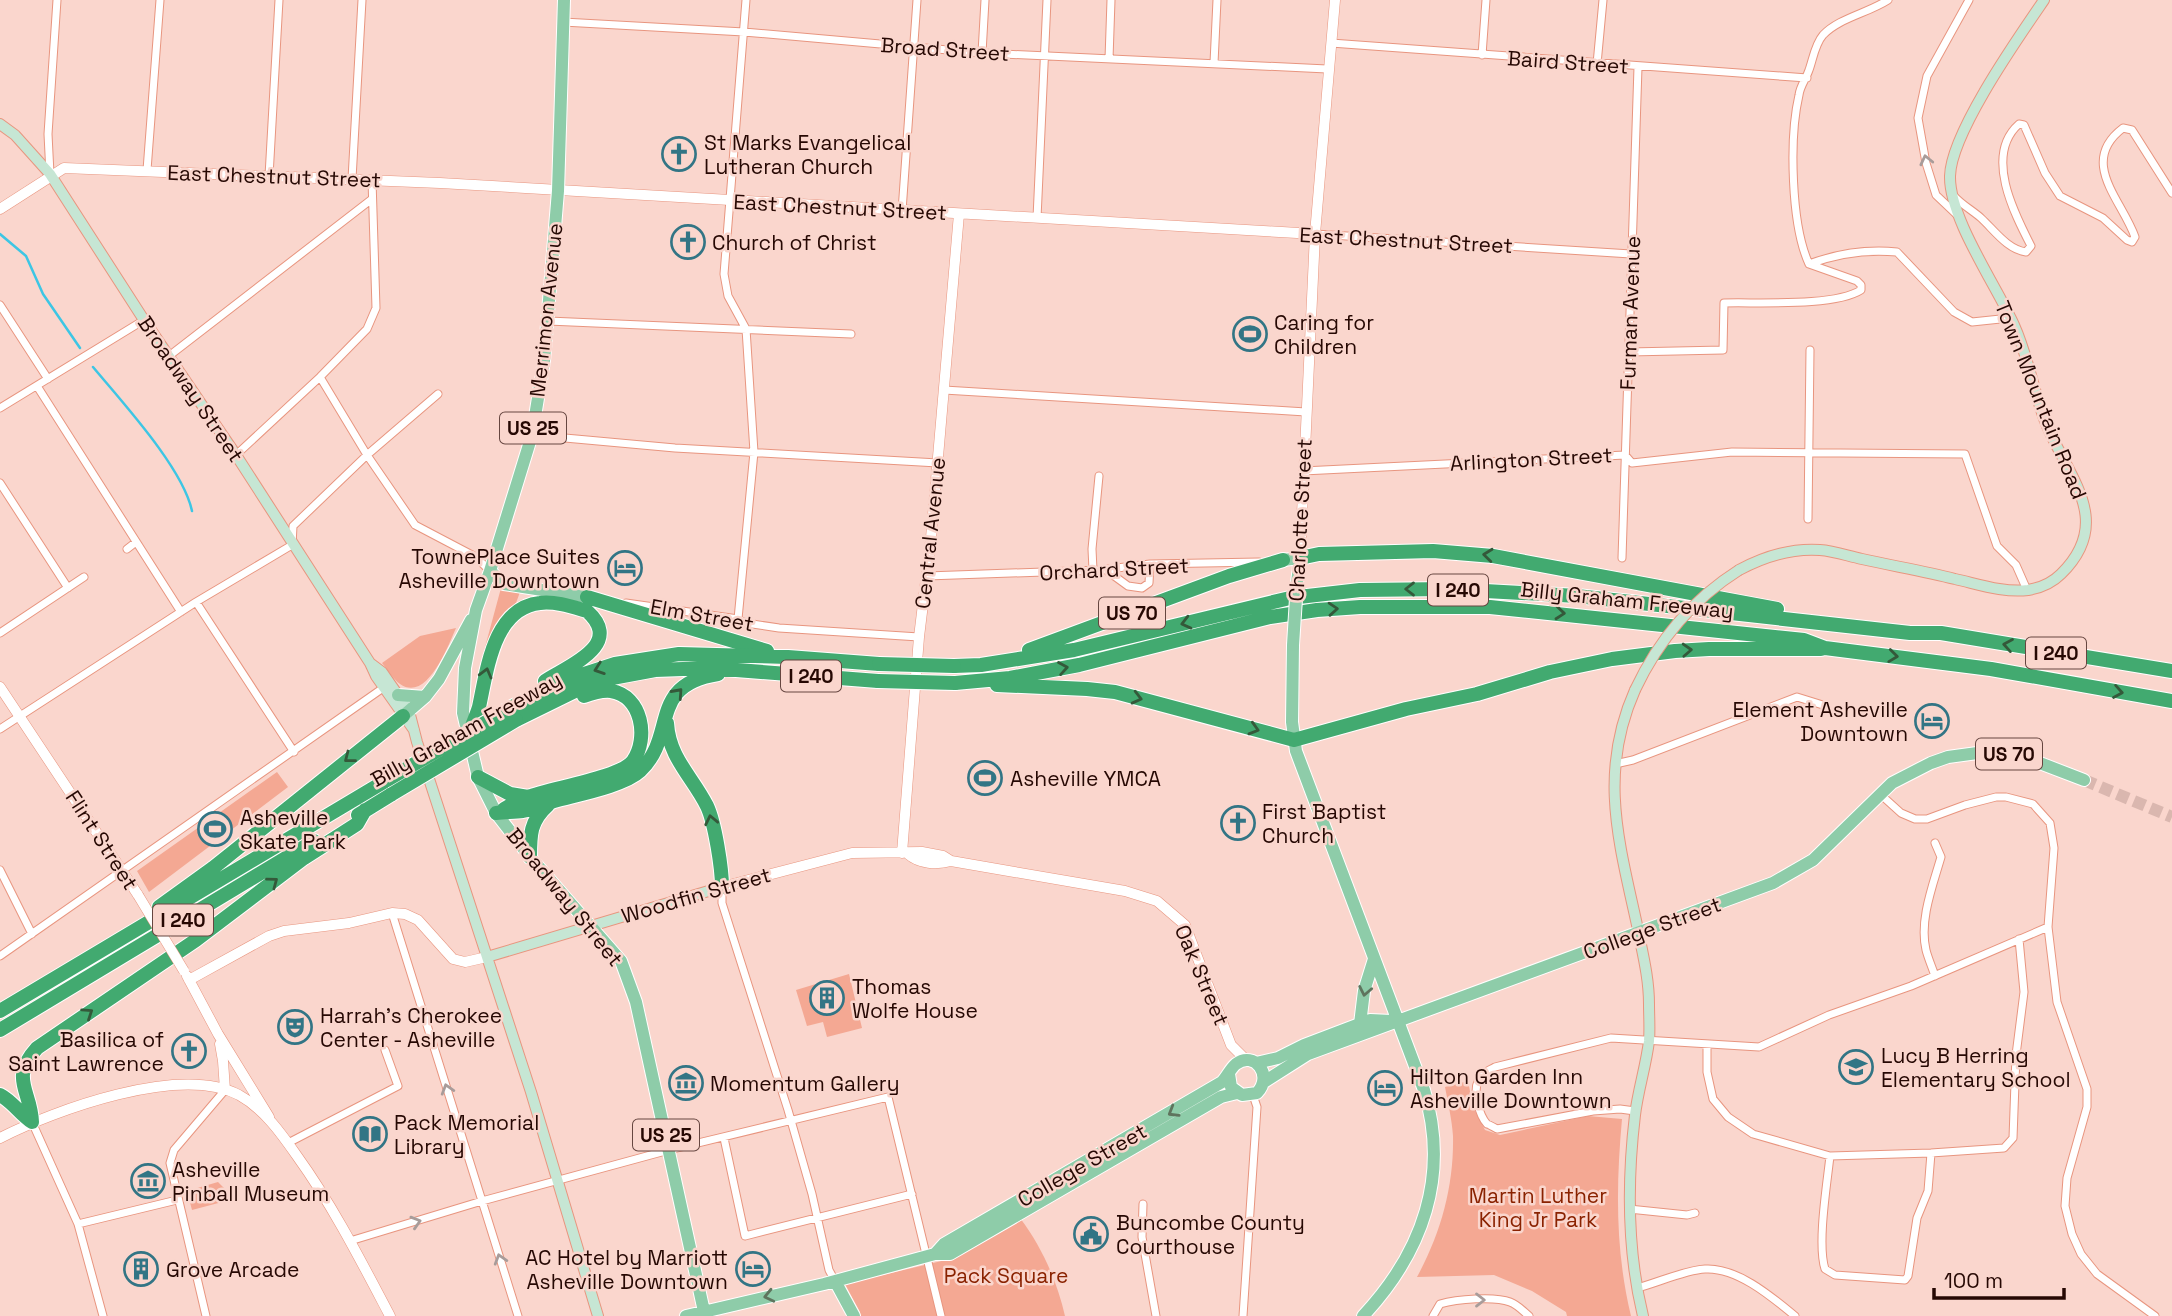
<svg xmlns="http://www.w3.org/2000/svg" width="2172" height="1316" viewBox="0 0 2172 1316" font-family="'Space Grotesk',sans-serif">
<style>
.green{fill:#f4a893}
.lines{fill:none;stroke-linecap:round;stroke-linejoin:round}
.stream{stroke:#3dc6e4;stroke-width:2.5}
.primary-tunnel{stroke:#dab7af;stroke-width:12;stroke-dasharray:12 6;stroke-linecap:butt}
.minor-casing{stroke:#e8957f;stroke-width:9}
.tertiary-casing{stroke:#e8957f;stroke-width:11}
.secondary-casing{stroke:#e8957f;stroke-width:12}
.primary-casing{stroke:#fff;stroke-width:14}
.motorway-casing{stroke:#fff;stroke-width:16}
.minor{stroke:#fff;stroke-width:7}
.tertiary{stroke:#fff;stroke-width:10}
.secondary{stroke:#c6e6d4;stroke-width:10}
.primary{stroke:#8ecca9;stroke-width:12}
.motorway{stroke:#42aa70;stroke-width:14}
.tertiary-bridge-casing{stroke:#e8957f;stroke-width:11;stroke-linecap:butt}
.secondary-bridge-casing{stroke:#e8957f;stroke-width:12;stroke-linecap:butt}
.primary-bridge-casing{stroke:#fff;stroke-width:14;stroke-linecap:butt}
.motorway-bridge-casing{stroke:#fff;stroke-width:16;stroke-linecap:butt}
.tertiary-bridge{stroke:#fff;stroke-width:10}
.secondary-bridge{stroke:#c6e6d4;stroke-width:10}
.primary-bridge{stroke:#8ecca9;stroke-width:12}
.motorway-bridge{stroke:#42aa70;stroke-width:14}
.oneway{stroke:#a89c9a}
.oneway2{stroke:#34593a}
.oneway3{stroke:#5f745e}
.labels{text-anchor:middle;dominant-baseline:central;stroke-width:5;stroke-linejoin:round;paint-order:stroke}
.shield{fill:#fad6cd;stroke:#664640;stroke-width:2}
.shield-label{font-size:19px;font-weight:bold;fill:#260803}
.street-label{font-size:21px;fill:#260803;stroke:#fad6cd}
.poi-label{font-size:21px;fill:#260803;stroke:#fad6cd;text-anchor:start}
.park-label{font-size:21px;fill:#8a2200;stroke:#fad6cd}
</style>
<rect width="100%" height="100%" fill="#fad6cd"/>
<path class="green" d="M501,588L520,592L516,603L500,619L481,662Z
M456,628C448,646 427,703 400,684C393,679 388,670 382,663L420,636Z
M277,772L288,787L149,892L137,871Z
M849,974L862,1028L827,1037L823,1022L807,1026L796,990Z
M1468,1081L1473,1107L1485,1130L1500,1135L1588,1116L1622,1119C1616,1185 1615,1250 1631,1316H1567L1566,1312L1532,1291L1494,1275L1417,1277C1441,1233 1454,1186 1453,1136C1452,1120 1448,1103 1445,1087Z
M218,1182L224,1188L226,1201L192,1210L187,1191Z
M1020,1218C1042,1247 1057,1281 1065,1316H845L860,1312L845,1284L954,1258Z"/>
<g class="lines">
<path class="stream" d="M0,234L26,256L43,294L80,348
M93,367C122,402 183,468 192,511"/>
<path class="primary-tunnel" d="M2084,780L2172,817"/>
<g class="minor-casing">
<path id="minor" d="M563,22L744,32L982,53L1327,69
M1331,43L1807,78
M982,53L985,0
M1482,55L1486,0
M1109,59L1111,0
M1214,63L1217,0
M1597,64L1603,0
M147,170L160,0
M50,174L48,134L57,0
M269,176L279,0
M352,179L362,0
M1954,196C1962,205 1972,210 1981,218C1995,231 2007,249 2026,252L2031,246C2014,213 1984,155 2019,124L2024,125L2045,173L2060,196L2103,218L2127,240L2132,242L2135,237C2122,200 2078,162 2123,128L2132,130L2172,193
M902,211L917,0
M1956,214L1936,195L1926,163L1918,118L1927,76L1969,0
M1037,218L1047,0
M1315,234L1631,254
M1809,264C1839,253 1866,249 1897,252L1954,312L1972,322L2010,318
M0,305L48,379
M548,321L851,334
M1629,352L1723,350L1724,303C1758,302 1834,307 1861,290V285L1857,281L1809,264C1791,225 1789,138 1799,95C1800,86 1806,79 1809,70C1813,59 1815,44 1823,35C1839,18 1868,13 1888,0
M169,356L372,199
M320,377L367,455L415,525L476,557L490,571
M37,386L181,612
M944,390L1306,412
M0,408L144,320
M532,435L675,448L938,463
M236,455L320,377L367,329L376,308L372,180
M1303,471L1625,455L1632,463L1732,452L1965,454L1997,546L2016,565L2027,590
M0,483L68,588
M1808,519L1810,350
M127,549L136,542
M1622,558L1638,67
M1093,570L1092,549L1099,476
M1106,570L1128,586L1142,588L1149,583L1150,564
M927,576L1100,570L1150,564L1259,562
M196,602L294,752
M626,603L738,619L746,623L779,628L919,637
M738,619L754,452L746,329L728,296L724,274L746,0
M0,633L84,577
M0,729L196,602L292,545L293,526L367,455L438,394
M1615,764L1633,760L1797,697L1826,706
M1880,794L1901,813L1915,819H1927L1965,805L1996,797H2006L2033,804L2050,823L2054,848L2048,927L2057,1002L2087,1089V1107L2067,1178L2065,1206L2072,1234L2081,1254L2097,1274L2155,1316
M1935,843L1941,857C1933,885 1919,920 1926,950C1928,958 1932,967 1935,976
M0,870L32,934
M722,887V903L788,1110L812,1194L829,1270L835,1281
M392,913L518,1316
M0,956L383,688
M1707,1044V1072L1713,1099L1728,1117L1753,1134L1830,1156L1931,1153L2004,1148L2013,1138L2016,1055L2024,992L2019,939
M1635,1111L1620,1109L1593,1111L1497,1129C1497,1129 1488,1124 1487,1124C1479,1115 1473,1092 1478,1081C1481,1073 1488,1071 1495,1067L1611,1038L1759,1047L1829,1015L1911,986L2048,927
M32,1122L78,1224L103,1316
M724,1138L745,1236L912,1194
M288,1143L398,1086L385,1050
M1830,1156C1827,1184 1817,1244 1825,1269L1835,1275L1905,1280L1908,1276L1917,1218L1928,1191L1931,1153
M1143,1204L1142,1237L1156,1316
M1629,1209L1687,1215L1695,1213
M78,1224L177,1200
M350,1241L482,1201L669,1150L888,1097L941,1316
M1637,1288C1657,1283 1685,1270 1705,1269C1737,1267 1772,1297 1795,1316
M206,1316L170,1163L174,1150L225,1090
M1243,1316L1257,1107L1253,1095
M1433,1316L1440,1304C1457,1299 1495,1296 1510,1302C1518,1305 1523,1311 1529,1316"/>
</g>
<g class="tertiary-casing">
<path id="tertiary" d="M0,209L64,168L440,183L1315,234
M1300,558L1315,234L1335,0
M0,687L138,895
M902,853L919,637L931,538L959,214
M908,854C919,864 937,865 951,861L1125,891L1157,901L1185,925L1231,1045L1246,1060
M722,887L852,853L922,852L943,856L951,861
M187,976L218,1034L269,1117
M189,980L269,936L284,931L349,923L392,913L405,914L418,920L453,959L465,962L487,957
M220,1044L223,1061L225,1090
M0,1138C55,1110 180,1064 239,1095C264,1109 281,1133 297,1156C333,1206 361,1261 390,1316"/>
</g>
<g class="secondary-casing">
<path id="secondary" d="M0,124L15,135L50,174L144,320L236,455L370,663L376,676L414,730
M1739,570C1765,556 1791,548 1820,550C1834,551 1848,556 1862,559C1893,566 1924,571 1955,579C1978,584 2003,593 2028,590C2040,588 2052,583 2061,574C2116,520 2066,475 2045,421C2033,389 2028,356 2014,325C1996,285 1949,218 1950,176C1951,133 2018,38 2044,0
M370,663L382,672L409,711L417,742L531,1092L598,1316
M1635,690C1598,773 1619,842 1637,925C1642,951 1649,977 1649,1004C1649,1016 1650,1029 1649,1041C1646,1066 1638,1090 1635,1115C1627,1182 1627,1250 1643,1316
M487,957L722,887"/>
</g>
<g class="primary-casing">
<path id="primary" d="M564,0L558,191L544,361L532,435L490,571L476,610L465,668L463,713L478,777L496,813L530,857L621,961L636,1002L705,1316
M1283,560L1300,558L1297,583
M490,571L504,584L587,597
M1293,645L1292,722L1296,751L1424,1090C1450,1175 1423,1252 1363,1316
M398,695L425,697
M403,716L425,697L439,679L471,620
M1360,1024L1364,991L1374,959
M1256,1063L1278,1058L1304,1045L1370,1020L1391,1021
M1264,1082L1308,1054L1773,883L1813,860L1892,783L1931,763L1948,757L1992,751L2019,755L2084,780
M935,1254L944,1244L1222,1082C1227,1077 1230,1069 1236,1064C1254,1050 1274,1075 1257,1093L1242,1095L1231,1087L1229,1074
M835,1281L854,1316
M686,1316L824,1284L935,1254H950L1221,1097L1237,1093"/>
</g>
<g class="motorway-casing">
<path id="motorway" d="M1300,558L1319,554L1433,551L1493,556L1777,609
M587,597L767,651
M1029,650L1229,576L1283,560
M954,666L981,665L1074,650L1290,598L1360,590L1449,589L1577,596L1910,633H1941L2172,671
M955,683L1010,678L1079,665L1270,617L1317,610L1360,607H1490L1804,640L1825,648L1991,669L2172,701
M997,685L1087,689L1115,692L1294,740L1406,709L1477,694L1550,672L1612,659L1675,651L1709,649H1821
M512,707L566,680L615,664L679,654L788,657L879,664
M516,720L575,691L612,678L655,670L711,668L878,681
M667,723C669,758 692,776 707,806C715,823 722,869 722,887
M468,737C471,727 476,717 479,707C487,671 493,608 540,603C555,601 573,607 587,611C625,645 568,666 545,681
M478,777L510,794L528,797
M504,809C511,805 519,800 528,797C551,788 620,778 633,761C649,738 642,696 611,691C602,690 592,693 584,696
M496,813C505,812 514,812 523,811C533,809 544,804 554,801C575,795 624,786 640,771C678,735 647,685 718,674
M358,815L392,794
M530,857C530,835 530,821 548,805
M159,907L213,868L403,716
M0,1011L387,780
M0,1030L314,841
M0,1095C12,1101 20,1114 32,1122
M32,1122C31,1090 9,1079 37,1048L196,940L304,858L357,824L365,810"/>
</g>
<use href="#minor" class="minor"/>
<use href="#tertiary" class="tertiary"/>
<use href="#secondary" class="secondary"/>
<use href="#primary" class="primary"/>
<use href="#motorway" class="motorway"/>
<g class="tertiary-bridge-casing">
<path id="tertiary-bridge" d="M138,895L184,971"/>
</g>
<g class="secondary-bridge-casing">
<path id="secondary-bridge" d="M1635,690C1658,641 1693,599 1739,570"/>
</g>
<g class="primary-bridge-casing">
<path id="primary-bridge" d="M1293,645L1297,583"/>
</g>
<g class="motorway-bridge-casing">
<path id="motorway-bridge" d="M879,664L954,666
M878,681L955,683
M387,780L512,707
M392,794L516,720"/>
</g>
<use href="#tertiary-bridge" class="tertiary-bridge"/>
<use href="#secondary-bridge" class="secondary-bridge"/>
<use href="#primary-bridge" class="primary-bridge"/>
<use href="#motorway-bridge" class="motorway-bridge"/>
</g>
<defs><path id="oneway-chevron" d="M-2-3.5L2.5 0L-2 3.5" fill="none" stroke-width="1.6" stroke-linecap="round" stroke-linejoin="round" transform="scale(1.75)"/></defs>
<g class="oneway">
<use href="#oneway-chevron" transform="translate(1926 160) rotate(-103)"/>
<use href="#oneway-chevron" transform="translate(447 1089) rotate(-107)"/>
<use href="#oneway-chevron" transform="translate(416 1222) rotate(-17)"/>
<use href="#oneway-chevron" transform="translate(500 1259) rotate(-107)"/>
<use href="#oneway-chevron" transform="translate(1480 1300)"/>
</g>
<g class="oneway2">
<use href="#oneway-chevron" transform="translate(1488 555) rotate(-174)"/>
<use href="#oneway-chevron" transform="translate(1410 589) rotate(180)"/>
<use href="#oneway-chevron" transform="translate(1333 609) rotate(-4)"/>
<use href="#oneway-chevron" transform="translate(1560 613) rotate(5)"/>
<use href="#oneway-chevron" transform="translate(1186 623) rotate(166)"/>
<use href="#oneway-chevron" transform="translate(2008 645) rotate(-170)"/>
<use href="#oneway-chevron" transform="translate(1687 650) rotate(-3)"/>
<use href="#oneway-chevron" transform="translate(1893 656) rotate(7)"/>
<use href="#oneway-chevron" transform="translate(1063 668) rotate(-10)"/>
<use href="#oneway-chevron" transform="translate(599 669) rotate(161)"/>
<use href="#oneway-chevron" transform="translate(486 673) rotate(-75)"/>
<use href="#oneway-chevron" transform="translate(2118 692) rotate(10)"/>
<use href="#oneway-chevron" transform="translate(678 693) rotate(-48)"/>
<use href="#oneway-chevron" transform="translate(1137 698) rotate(14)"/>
<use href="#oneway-chevron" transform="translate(1254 729) rotate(16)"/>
<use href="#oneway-chevron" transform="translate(349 758) rotate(142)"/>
<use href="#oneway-chevron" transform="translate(711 820) rotate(-102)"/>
<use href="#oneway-chevron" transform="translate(273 882) rotate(-37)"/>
<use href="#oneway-chevron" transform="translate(88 1013) rotate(-34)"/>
</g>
<g class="oneway3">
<use href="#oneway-chevron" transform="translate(1365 991) rotate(101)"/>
<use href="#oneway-chevron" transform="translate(1173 1112) rotate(149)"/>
<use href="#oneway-chevron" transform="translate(769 1296) rotate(167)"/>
</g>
<defs>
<g id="church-ring" transform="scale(1.75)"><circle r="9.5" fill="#fad6cd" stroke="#327585" stroke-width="1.5"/><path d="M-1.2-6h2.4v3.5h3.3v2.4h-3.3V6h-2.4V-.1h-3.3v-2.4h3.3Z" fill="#327585"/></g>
<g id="stadium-ring" transform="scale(1.75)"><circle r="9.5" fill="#fad6cd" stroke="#327585" stroke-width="1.5"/><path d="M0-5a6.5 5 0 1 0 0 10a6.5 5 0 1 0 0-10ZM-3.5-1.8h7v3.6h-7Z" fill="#327585"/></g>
<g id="hotel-ring" transform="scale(1.75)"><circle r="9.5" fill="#fad6cd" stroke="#327585" stroke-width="1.5"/><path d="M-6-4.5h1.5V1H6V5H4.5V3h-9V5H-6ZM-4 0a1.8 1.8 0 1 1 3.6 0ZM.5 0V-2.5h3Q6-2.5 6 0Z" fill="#327585"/></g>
<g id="building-ring" transform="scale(1.75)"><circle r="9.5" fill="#fad6cd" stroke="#327585" stroke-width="1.5"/><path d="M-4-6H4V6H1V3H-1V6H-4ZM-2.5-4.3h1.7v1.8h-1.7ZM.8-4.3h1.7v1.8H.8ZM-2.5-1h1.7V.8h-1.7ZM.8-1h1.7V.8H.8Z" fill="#327585"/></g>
<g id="theatre-ring" transform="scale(1.75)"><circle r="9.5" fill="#fad6cd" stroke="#327585" stroke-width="1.5"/><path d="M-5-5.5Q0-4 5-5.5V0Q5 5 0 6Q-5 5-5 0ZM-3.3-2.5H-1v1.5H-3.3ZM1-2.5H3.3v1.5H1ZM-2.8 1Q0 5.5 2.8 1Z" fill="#327585"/></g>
<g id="school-ring" transform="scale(1.75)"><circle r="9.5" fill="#fad6cd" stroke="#327585" stroke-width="1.5"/><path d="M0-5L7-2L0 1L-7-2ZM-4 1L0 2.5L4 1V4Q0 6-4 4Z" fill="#327585"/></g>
<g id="museum-ring" transform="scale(1.75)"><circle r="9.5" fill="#fad6cd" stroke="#327585" stroke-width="1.5"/><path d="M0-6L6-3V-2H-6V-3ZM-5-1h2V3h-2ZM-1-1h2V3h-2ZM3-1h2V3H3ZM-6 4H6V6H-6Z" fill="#327585"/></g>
<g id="library-ring" transform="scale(1.75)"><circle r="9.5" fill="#fad6cd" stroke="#327585" stroke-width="1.5"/><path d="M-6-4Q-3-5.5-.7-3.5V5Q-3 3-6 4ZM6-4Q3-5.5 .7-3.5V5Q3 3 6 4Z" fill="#327585"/></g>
<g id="civic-ring" transform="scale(1.75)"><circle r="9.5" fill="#fad6cd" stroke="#327585" stroke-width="1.5"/><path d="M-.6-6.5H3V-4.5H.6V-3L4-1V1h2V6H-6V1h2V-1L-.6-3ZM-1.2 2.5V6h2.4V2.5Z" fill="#327585"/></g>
</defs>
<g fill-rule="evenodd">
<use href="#church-ring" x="679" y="154"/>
<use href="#church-ring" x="688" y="242"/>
<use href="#stadium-ring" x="1250" y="334"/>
<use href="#hotel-ring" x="625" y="568"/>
<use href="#hotel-ring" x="1932" y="721"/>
<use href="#stadium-ring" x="985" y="778"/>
<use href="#church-ring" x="1238" y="823"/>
<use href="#stadium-ring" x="215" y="829"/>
<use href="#building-ring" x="827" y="998"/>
<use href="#theatre-ring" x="295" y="1027"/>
<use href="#church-ring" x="189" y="1051"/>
<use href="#school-ring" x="1856" y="1067"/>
<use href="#museum-ring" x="686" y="1083"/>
<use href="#hotel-ring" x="1385" y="1088"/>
<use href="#library-ring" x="370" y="1134"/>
<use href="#museum-ring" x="148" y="1181"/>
<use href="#civic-ring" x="1091" y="1234"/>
<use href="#building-ring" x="141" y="1269"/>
<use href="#hotel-ring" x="753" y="1269"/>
</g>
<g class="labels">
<g class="shield">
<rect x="500" y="412.5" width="66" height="31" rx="5"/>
<rect x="1428" y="574.5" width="60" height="31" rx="5"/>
<rect x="1099" y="597.5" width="66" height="31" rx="5"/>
<rect x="2026" y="637.5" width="60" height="31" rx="5"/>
<rect x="781" y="660.5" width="60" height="31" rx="5"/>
<rect x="1976" y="738.5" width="66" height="31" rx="5"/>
<rect x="153" y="904.5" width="60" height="31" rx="5"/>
<rect x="633" y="1119.5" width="66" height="31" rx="5"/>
</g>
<g class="shield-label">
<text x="533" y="428">US 25</text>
<text x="1458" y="590">I 240</text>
<text x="1132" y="613">US 70</text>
<text x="2056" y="653">I 240</text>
<text x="811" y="676">I 240</text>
<text x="2009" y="754">US 70</text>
<text x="183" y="920">I 240</text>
<text x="666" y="1135">US 25</text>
</g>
<g class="street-label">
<text transform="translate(945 49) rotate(4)">Broad Street</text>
<text transform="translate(1568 62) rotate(4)">Baird Street</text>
<text transform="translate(274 176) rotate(2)">East Chestnut Street</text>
<text transform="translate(840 207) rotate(3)">East Chestnut Street</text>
<text transform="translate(1406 240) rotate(3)">East Chestnut Street</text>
<text transform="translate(546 310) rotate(-84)">Merrimon Avenue</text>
<text transform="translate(1630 313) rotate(-88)">Furman Avenue</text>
<text transform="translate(191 389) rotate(56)">Broadway Street</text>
<text transform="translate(2041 400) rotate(68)">Town Mountain Road</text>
<text transform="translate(1531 459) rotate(-3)">Arlington Street</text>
<text transform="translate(1300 520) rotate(-87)">Charlotte Street</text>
<text transform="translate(930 533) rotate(-84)">Central Avenue</text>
<text transform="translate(1114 569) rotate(-3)">Orchard Street</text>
<text transform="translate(1627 600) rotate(6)">Billy Graham Freeway</text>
<text transform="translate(702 615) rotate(10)">Elm Street</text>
<text transform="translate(466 729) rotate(-29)">Billy Graham Freeway</text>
<text transform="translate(102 840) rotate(57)">Flint Street</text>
<text transform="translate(696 895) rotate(-16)">Woodfin Street</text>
<text transform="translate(565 897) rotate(51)">Broadway Street</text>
<text transform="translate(1652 928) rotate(-20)">College Street</text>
<text transform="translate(1202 975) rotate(67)">Oak Street</text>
<text transform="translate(1082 1165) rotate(-30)">College Street</text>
</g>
<g class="poi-label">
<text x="704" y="142">St Marks Evangelical<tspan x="704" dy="24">Lutheran Church</tspan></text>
<text x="712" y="242">Church of Christ</text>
<text x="1274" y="322">Caring for<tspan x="1274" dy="24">Children</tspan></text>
<text x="600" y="556" text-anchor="end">TownePlace Suites<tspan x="600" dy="24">Asheville Downtown</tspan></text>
<text x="1908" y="709" text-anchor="end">Element Asheville<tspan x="1908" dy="24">Downtown</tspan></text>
<text x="1010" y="778">Asheville YMCA</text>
<text x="1262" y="811">First Baptist<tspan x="1262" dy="24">Church</tspan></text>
<text x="240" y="817">Asheville<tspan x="240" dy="24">Skate Park</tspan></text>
<text x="852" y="986">Thomas<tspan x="852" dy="24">Wolfe House</tspan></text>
<text x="320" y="1015">Harrah's Cherokee<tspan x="320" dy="24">Center - Asheville</tspan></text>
<text x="164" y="1039" text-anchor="end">Basilica of<tspan x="164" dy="24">Saint Lawrence</tspan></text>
<text x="1881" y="1055">Lucy B Herring<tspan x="1881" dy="24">Elementary School</tspan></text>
<text x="1410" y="1076">Hilton Garden Inn<tspan x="1410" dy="24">Asheville Downtown</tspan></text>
<text x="710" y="1083">Momentum Gallery</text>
<text x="394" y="1122">Pack Memorial<tspan x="394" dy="24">Library</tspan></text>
<text x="172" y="1169">Asheville<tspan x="172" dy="24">Pinball Museum</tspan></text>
<text x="1116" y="1222">Buncombe County<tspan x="1116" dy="24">Courthouse</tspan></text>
<text x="728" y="1257" text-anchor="end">AC Hotel by Marriott<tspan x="728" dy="24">Asheville Downtown</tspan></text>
<text x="166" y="1269">Grove Arcade</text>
</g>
<g class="park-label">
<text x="1538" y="1195">Martin Luther<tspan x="1538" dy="24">King Jr Park</tspan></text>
<text x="1006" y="1275">Pack Square</text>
</g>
</g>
<path d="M1934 1288v10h130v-10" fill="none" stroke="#260803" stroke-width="3.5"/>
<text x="1944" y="1288" font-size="21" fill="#260803" stroke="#fad6cd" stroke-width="5" paint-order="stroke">100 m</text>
</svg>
